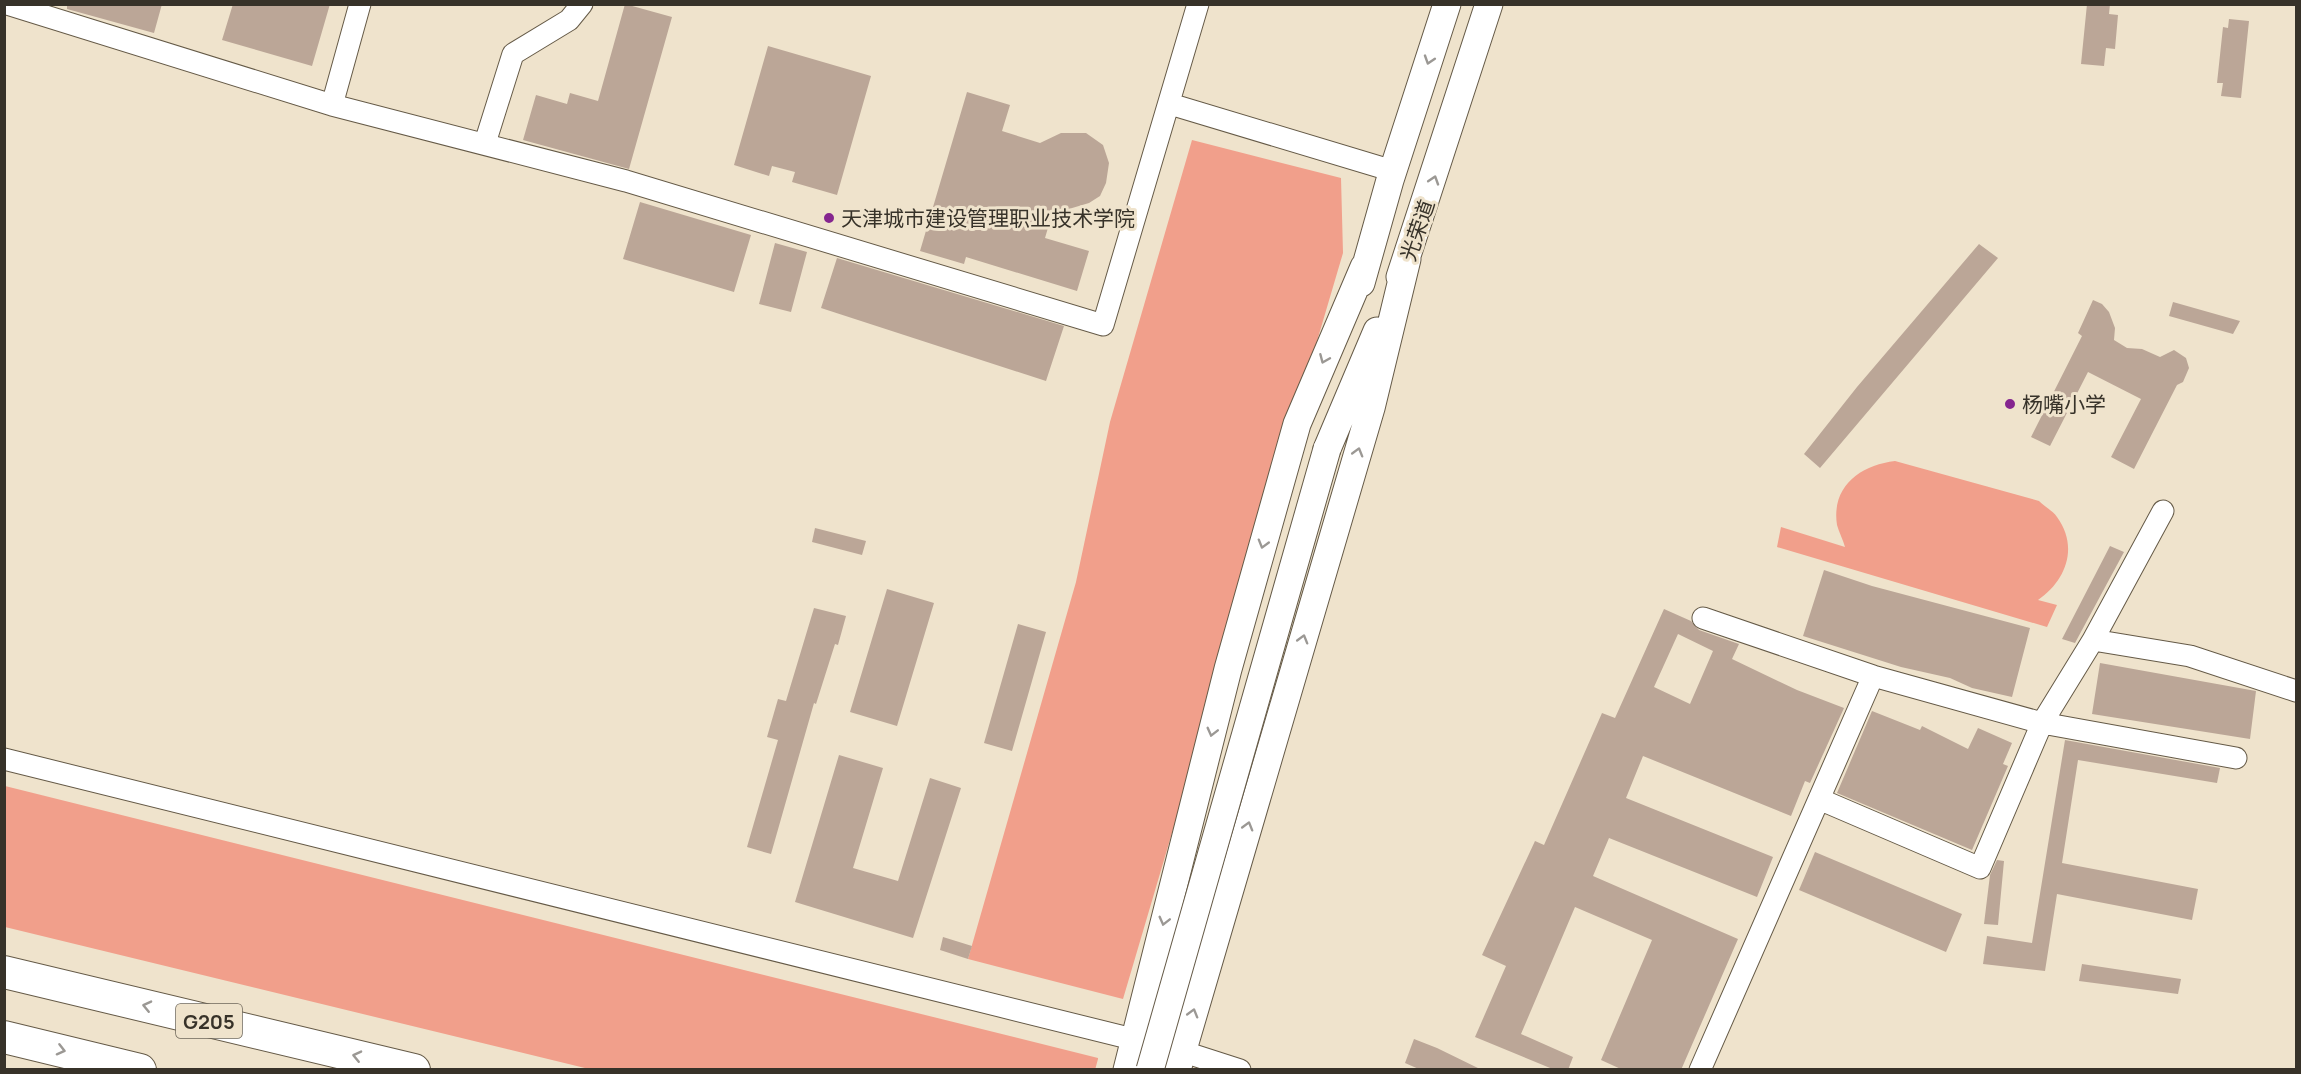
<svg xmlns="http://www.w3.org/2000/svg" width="2301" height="1074" viewBox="0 0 2301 1074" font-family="Manrope,'Noto Sans SC',sans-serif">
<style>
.green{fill:#f19f8b}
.building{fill:#bba697;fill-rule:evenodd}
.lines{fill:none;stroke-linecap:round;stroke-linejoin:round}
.minor-casing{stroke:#655a47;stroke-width:23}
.major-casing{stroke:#655a47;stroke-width:29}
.highway-casing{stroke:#655a47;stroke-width:34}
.minor{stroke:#fff;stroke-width:21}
.major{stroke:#fff;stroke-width:27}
.highway{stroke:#fff;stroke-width:32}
.major-bridge-casing{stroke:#655a47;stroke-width:29;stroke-linecap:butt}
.major-bridge{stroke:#fff;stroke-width:27}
.oneway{stroke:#9b9894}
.poi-dot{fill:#85258f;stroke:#efe3cc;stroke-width:2}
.labels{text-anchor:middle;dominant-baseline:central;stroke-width:6;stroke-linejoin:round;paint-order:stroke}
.shield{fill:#efe3cc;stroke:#6e675a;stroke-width:1.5}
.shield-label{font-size:20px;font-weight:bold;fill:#373229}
.poi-label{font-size:21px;fill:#373229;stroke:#efe3cc;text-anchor:start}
.street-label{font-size:21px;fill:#373229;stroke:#efe3cc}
</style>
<rect width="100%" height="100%" fill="#efe3cc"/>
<path class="green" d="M1192,140L1341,178L1343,253L1123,999L968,959L1076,582L1110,422Z
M1895,461L2039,501C2044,506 2053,511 2057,517C2079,547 2066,581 2038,600L2057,605L2047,627L1777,547L1781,527L1845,547C1843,540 1839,532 1837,525C1831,486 1861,465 1895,461Z
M5,786L1098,1058V1059L1095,1070L589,1069L5,927Z"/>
<path class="building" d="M67,4H162L154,33L67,9Z
M233,4H330L312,66L222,40Z
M625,4L672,17L629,169L523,140L536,95L567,104L570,93L598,101Z
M2087,4H2110L2109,14L2118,15L2115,49L2106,48L2104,66L2081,64Z
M2229,19L2249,21L2241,98L2221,96L2223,83H2217L2223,27L2228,28Z
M768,46L871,76L837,195L792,182L795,172L772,166L769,176L734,165Z
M967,92L1010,105L1002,131L1040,143L1061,133H1086L1103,145L1109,163L1106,183L1100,196L1089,203L1052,214L1045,238L1089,251L1077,291L966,257L964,264L920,251Z
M640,202L751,235L734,292L623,259Z
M775,243L807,252L791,312L759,304Z
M1979,244L1998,258L1820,468L1804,454L1857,387Z
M837,258L1064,326L1046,381L821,308Z
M2093,300L2102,304L2109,312L2115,328L2114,340L2127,348L2142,349L2160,357L2174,350L2186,358L2189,368L2183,382L2177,385L2134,469L2111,457L2141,399L2088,372L2050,446L2031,437L2082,336L2078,333Z
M2173,302L2240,321L2233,334L2169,316Z
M815,528L866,541L862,555L812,542Z
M2110,546L2124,552L2075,643L2062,639Z
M1824,570L1872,586L2030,628L2012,697L1972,688L1950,678L1901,667L1803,636Z
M887,589L934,603L897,726L850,712Z
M814,608L846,616L838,645L835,644L816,704L814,703L771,854L747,847L778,740L767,737L778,699L786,701Z
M1664,609L1691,621L1699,630L1739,644L1732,659L1797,690L1844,708L1810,783L1805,781L1791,816L1643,756L1626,798L1773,857L1757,897L1609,838L1593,876L1738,939L1681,1070H1623L1601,1060L1652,940L1575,907L1521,1034L1573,1057L1568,1070H1555L1475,1037L1506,966L1482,955L1535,841L1544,845L1602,713L1615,718ZM1678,634L1713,651L1690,704L1654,687Z
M1018,624L1046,632L1012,751L984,743Z
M2100,663L2256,691L2250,739L2092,714Z
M1872,711L1920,730L1922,726L1968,749L1978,728L2012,743L2003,764L2008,766L1972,850L1837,793Z
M2065,740L2220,768L2217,783L2078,760L2062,863L2198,889L2192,920L2057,894L2045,971L1983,964L1987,936L2032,943Z
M839,755L883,768L853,868L898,881L930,778L961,788L913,938L795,902Z
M1815,852L1962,914L1946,952L1799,890Z
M1997,860L2004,861L1998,925L1984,924L1990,875Z
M943,937L972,946L968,959L940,950Z
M2082,964L2181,979L2178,994L2079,981Z
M1414,1039L1437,1048L1482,1070H1421L1405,1063Z"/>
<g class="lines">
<g class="minor-casing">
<path id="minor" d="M7,4L332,105L626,181L1103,325L1198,4
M1170,104L1393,171
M332,105L360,4
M485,143L513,54L569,20L582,4
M1703,618L1873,676
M2093,640L2163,511
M4,759L1181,1051L1240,1070
M1819,799L1980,868L2042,723L2236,758
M1700,1070L1873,676L2042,723L2093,640L2190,656L2296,691"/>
</g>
<g class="major-casing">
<path id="major" d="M1400,277L1489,4
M1361,283L1390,180L1447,4
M1327,449L1377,331
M1127,1070L1228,669L1297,424L1364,267
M1177,1070L1371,408L1407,259"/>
</g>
<g class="highway-casing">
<path id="highway" d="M4,972L414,1070
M4,1037L140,1070"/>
</g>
<use href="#minor" class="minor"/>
<use href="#major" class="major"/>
<use href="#highway" class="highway"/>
<g class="major-bridge-casing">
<path id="major-bridge" d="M1150,1070L1327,449"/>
</g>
<use href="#major-bridge" class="major-bridge"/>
</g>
<defs><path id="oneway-chevron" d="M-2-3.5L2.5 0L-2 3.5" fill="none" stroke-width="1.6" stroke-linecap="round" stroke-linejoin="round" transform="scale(1.5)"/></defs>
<g class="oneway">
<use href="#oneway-chevron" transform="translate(1429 60) rotate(108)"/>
<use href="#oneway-chevron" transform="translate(1434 180) rotate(-72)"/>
<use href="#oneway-chevron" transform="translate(1324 359) rotate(113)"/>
<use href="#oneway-chevron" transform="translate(1358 452) rotate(-74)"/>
<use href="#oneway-chevron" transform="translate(1263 544) rotate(106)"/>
<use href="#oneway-chevron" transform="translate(1303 639) rotate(-74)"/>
<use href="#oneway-chevron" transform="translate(1212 732) rotate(104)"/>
<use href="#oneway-chevron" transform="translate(1248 826) rotate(-74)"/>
<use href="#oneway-chevron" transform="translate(1164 921) rotate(104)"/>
<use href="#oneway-chevron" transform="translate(147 1006) rotate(-167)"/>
<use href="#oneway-chevron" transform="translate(1193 1013) rotate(-74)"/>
<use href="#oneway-chevron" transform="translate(61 1050) rotate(14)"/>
<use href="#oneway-chevron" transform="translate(357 1056) rotate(-167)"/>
</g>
<g class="poi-dot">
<circle cx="829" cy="218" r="6"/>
<circle cx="2010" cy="404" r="6"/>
</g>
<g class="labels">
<rect class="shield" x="176" y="1004" width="66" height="34" rx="4.5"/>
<g class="shield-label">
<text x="209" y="1021">G205</text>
</g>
<g class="poi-label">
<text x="841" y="218">天津城市建设管理职业技术学院</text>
<text x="2022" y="404">杨嘴小学</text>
</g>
<g class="street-label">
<text transform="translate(1417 230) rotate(-71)">光荣道</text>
</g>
</g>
<rect width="2301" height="1074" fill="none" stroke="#373229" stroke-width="12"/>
</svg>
